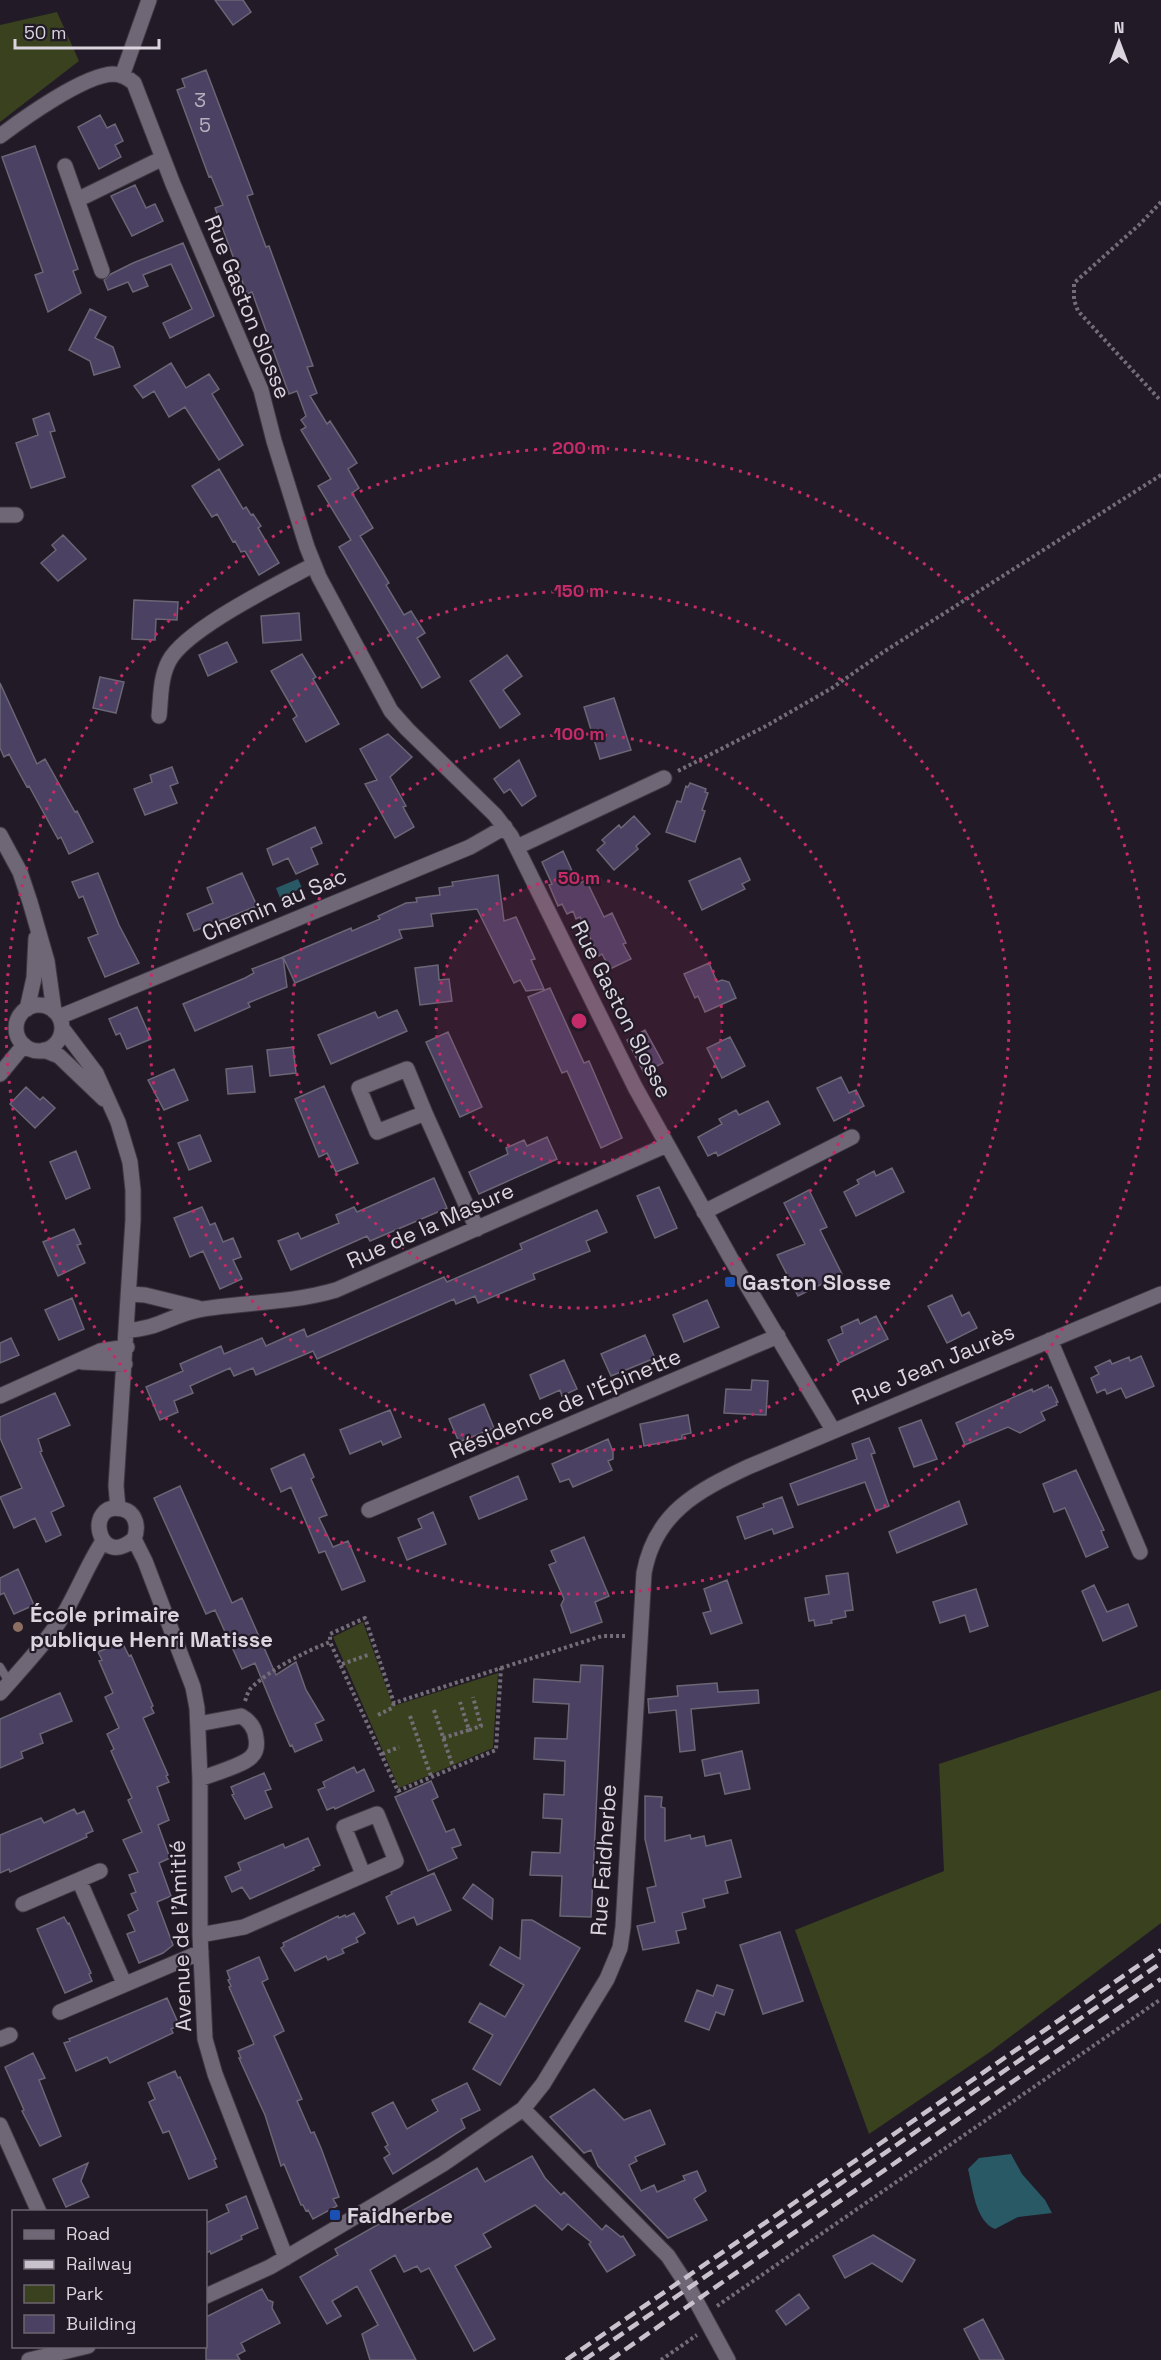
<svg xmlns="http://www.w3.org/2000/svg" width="1161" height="2360" viewBox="0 0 1161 2360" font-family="'Space Grotesk',sans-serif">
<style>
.green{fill:#39411e}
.water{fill:#285965}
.building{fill:#4b4162;stroke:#6a6676;stroke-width:1.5}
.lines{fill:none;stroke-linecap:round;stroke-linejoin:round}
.service-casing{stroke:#3d3841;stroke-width:10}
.minor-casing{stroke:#3d3841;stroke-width:17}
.path{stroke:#736d77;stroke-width:4;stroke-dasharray:3 3;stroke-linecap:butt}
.service{stroke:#706776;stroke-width:8}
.minor{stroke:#706776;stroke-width:15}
.rail{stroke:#c8c2cc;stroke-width:4.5;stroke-dasharray:12 6;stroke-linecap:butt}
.ring{fill:none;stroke:#c42b68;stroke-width:3;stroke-dasharray:3 6}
.transit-dot{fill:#1a4fb4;stroke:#221b27;stroke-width:2}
.education-dot{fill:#8d6e63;stroke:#221b27;stroke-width:2}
.labels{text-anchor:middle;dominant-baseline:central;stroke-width:4.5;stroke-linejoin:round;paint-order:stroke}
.number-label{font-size:20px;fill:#b6b0bf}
.street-label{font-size:22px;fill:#dad5de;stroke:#221b27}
.poi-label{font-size:22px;font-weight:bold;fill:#dad5de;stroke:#221b27;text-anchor:start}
.centre{fill:#c42b68;stroke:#221b27;stroke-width:3}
.ring-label{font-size:18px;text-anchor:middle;font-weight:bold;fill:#c42b68;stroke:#221b27;stroke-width:4.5;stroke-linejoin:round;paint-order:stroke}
</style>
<rect width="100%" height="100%" fill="#221b27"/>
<path class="green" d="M57,12L79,61L0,122V25Z
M363,1622L393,1706L498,1673L493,1748L399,1788L333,1637Z
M1161,1690V1923L990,2052L869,2134L795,1930L944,1871L939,1764Z"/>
<path class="water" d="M298,879L302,888L280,898L276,888Z
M1011,2154L1022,2174L1045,2200L1052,2213L1018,2217L995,2229C975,2221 973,2188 968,2169L979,2158Z"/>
<path class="building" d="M215,0H243L251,12L233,25Z
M206,70L253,194L247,196L266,247L269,246L313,366L307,367L317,393L310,396L327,424L330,421L357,463L348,469L359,488L352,493L373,528L360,536L389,583L386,585L404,615L411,611L425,633L417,638L440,677L422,688L339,547L351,540L318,486L331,479L301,430L306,427L301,420L306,416L297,391L289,394L252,292L247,294L215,208L223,205L211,176L209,177L177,90L185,87L182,79Z
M100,115L107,128L115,124L123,141L115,145L121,157L99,169L78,127Z
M35,146L78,269L73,271L81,293L48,312L35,275L43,272L2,157Z
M135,185L146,208L155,204L163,221L132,236L111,196Z
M183,243L214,316L170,338L163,323L192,309L171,264L143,275L148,286L133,292L128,282L108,290L104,280L111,274L133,263Z
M90,309L106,317L95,338L113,347L120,367L94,375L90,361L69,350Z
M171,363L186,388L209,374L219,389L212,394L243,445L219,460L185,407L169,417L154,391L143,398L134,386Z
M49,413L55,431L50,432L65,477L31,488L16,443L38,435L33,419Z
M219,469L243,509L246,507L251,515L253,514L261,526L258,528L279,563L259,575L245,551L241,552L235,541L233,542L217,514L212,517L192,486Z
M63,535L86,559L58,581L41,563L56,550L52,545Z
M134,600L178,602L177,620L156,619L155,640L132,639Z
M299,613L301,640L263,643L261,616Z
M227,642L237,662L208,676L199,655Z
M302,654L316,677L313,679L339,724L306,742L293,719L297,716L271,671Z
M507,655L522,676L503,690L520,714L500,728L470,681Z
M100,677L124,682L116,713L93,708Z
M0,683L37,764L45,759L75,812L77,811L93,842L69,854L61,837L58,839L29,786L27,787L9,754L4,757L0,748Z
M614,698L631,750L600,759L584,707Z
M388,734L412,757L390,777L406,806L403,807L414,827L395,838L365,784L377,780L360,749Z
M519,760L536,796L522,806L510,789L504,793L494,779Z
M172,767L178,783L170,786L177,803L145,815L134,789L152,782L150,775Z
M690,783L706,789L705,792L708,793L702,810L705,811L695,842L666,832L677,801L681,802L686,786L688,787Z
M634,816L650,834L636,846L638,849L614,870L597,850L605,843L602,840L619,825L621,828Z
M315,827L322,843L311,848L318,864L296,874L288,858L273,865L267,849Z
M563,851L578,884L586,880L604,917L612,913L626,943L623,944L631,959L610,969L602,954L599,956L580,917L576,919L573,911L567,914L562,904L558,906L549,885L552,884L542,862Z
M740,858L750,880L742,884L745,889L702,910L689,881Z
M98,873L119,925L139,963L105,977L88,938L98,934L83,896L79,898L72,882Z
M242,873L257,906L194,931L187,914L213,903L207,888Z
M498,875L504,921L516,917L535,959L531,960L544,989L526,991L520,980L514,983L477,909L431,914L433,926L399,930L402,938L295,983L283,957L351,928L352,931L380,919L378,916L406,903L417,902L416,898L440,895L439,888L453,886L452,882Z
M283,957L287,987L248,1003L250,1007L195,1031L183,1004L245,978L254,973L252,969Z
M709,963L717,982L722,980L729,982L736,998L705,1012L698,996L695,998L684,974Z
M438,965L439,980L449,979L452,1001L420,1005L415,968Z
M550,988L584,1063L589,1061L622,1138L601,1148L567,1071L562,1073L528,997Z
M137,1007L151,1039L127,1049L120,1033L116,1035L109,1019Z
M397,1010L407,1031L331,1064L318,1035L375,1012L378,1018Z
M645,1030L663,1063L644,1073L627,1040Z
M448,1032L482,1107L460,1117L426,1042Z
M730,1037L745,1066L722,1078L707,1048Z
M293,1047L296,1073L270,1076L267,1050Z
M252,1066L255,1092L228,1094L226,1069Z
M174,1069L188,1100L164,1110L148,1080Z
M841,1077L849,1093L856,1090L864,1106L834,1121L817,1088Z
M324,1086L358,1163L336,1172L327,1153L319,1157L295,1099Z
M26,1087L40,1100L43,1097L55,1108L35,1128L10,1104Z
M768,1101L780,1124L718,1156L716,1152L708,1156L698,1137L722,1124L719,1119L736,1110L739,1115Z
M200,1135L211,1161L189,1170L178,1143Z
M547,1137L557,1159L479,1194L469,1172L508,1154L506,1148L524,1140L527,1146Z
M76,1151L90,1188L66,1199L50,1162Z
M892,1168L904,1192L856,1216L844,1192L859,1184L857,1180L874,1171L876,1176Z
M434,1178L447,1208L370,1241L367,1236L291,1270L278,1241L298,1233L301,1239L339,1223L336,1215L354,1207L357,1212Z
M659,1187L677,1228L655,1238L637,1196Z
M809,1190L827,1227L820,1230L842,1274L798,1296L777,1255L805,1244L784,1203Z
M202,1207L210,1225L215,1223L223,1242L233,1238L241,1257L233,1260L242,1279L220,1289L203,1251L190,1257L174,1218Z
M597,1210L607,1232L586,1241L590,1251L533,1274L535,1279L478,1303L475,1296L456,1304L454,1299L317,1359L313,1351L256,1375L253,1368L234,1376L230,1368L190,1386L193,1393L174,1401L178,1412L160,1420L146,1387L183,1371L180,1364L221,1346L224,1354L262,1338L266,1346L304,1329L307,1337L444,1277L447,1282L484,1266L522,1249L520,1244Z
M74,1229L81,1244L77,1245L85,1263L58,1276L43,1242Z
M952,1295L962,1316L969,1312L977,1328L947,1343L928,1306Z
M72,1298L84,1329L59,1340L45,1310Z
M707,1300L719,1327L684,1342L673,1315Z
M876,1316L888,1339L839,1363L828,1340L843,1333L841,1327L858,1319L860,1324Z
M645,1335L655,1358L611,1376L601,1354Z
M11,1338L19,1355L0,1363V1343Z
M1141,1356L1154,1386L1126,1398L1121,1388L1107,1394L1105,1389L1097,1393L1091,1378L1099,1374L1095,1367L1110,1360L1112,1364L1129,1357L1130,1361Z
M564,1360L577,1389L562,1396L560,1390L540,1399L530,1375Z
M752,1380L768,1381L766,1415L724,1413L726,1389L751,1390Z
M1048,1385L1049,1388L1051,1387L1058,1402H1056L1057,1405L1041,1412L1045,1420L1020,1433L1008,1427L965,1445L956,1423L1032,1389L1033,1392Z
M55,1393L70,1425L38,1439L42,1451L40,1452L64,1506L51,1512L61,1535L46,1542L35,1518L14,1528L0,1497L22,1488L0,1438V1417Z
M484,1404L494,1428L459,1442L449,1419Z
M390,1410L401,1437L383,1445L381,1441L350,1454L340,1430Z
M688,1415L691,1433L682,1435V1439L644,1446L640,1424Z
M921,1420L937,1459L914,1467L899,1428Z
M869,1438L875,1453L871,1454L889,1506L876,1511L865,1482L798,1505L790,1484L857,1459L852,1444Z
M608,1439L613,1452V1459L608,1461L612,1470L573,1487L569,1479L560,1482L552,1464Z
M304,1454L314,1477L311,1479L327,1515L319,1518L333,1547L348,1541L365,1581L342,1590L325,1551L319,1553L291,1487L281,1492L271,1469Z
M1076,1470L1104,1530L1101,1531L1108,1547L1086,1557L1065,1508L1054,1512L1043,1484Z
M518,1476L527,1499L479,1519L470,1497Z
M180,1486L232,1603L242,1598L276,1675L296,1662L306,1690L324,1720L315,1724L322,1740L295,1752L292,1745L290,1746L276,1714L255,1663L242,1669L215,1610L206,1614L154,1498Z
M782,1497L793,1527L774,1534L772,1529L745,1539L737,1517L764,1507L763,1504Z
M959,1501L967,1524L897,1553L889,1532Z
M433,1512L446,1544L407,1560L398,1538L422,1528L418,1519Z
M584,1537L609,1596L595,1602L602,1622L571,1633L561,1605L564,1599L549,1565L556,1562L551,1551Z
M18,1569L34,1605L14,1614L4,1593L0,1595V1578Z
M848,1573L853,1610L845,1611L846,1617L831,1620L832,1623L815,1626L814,1620L809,1621L805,1598L829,1594L826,1576Z
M727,1580L742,1623L711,1634L703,1613L711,1611L704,1589Z
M1094,1585L1107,1612L1128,1604L1137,1626L1103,1641L1082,1591Z
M976,1589L988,1626L970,1632L965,1615L940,1623L933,1602Z
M122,1642L129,1656L131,1655L153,1706L151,1707L154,1713L143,1718L168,1775L166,1776L169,1782L157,1787L169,1820L158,1825L170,1858L159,1863L171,1896L157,1902L173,1945L163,1953L139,1963L127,1934L135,1931L128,1915L138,1910L131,1894L136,1892L129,1875L138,1872L123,1840L142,1832L128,1800L132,1798L111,1751L114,1749L107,1734L119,1728L105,1697L113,1693L99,1661L102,1660L98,1652Z
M581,1665L603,1666L591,1917L560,1916L562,1876L530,1875L532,1852L560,1853L562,1819L543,1818L544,1794L564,1795L565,1761L534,1759L535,1738L567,1739L569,1704L533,1702L534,1679L580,1682Z
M717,1683L718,1692L758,1690L759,1703L691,1709L695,1750L680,1752L676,1710L649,1713L648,1699L678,1696L677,1686Z
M60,1693L72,1721L40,1734L43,1743L21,1752L23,1758L0,1768V1719Z
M742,1751L750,1789L725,1794L720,1773L705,1776L702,1760Z
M354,1767L357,1773L364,1769L374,1791L335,1809L334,1807L327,1810L318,1790L325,1787L323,1782Z
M264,1773L271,1789L265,1791L272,1807L245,1819L232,1795L234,1794L231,1787Z
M431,1781L438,1797L432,1800L446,1832L454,1829L461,1845L452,1848L457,1858L428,1871L395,1797Z
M645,1796L662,1797L661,1807L665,1808V1841L690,1835L691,1839L704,1836L706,1846L731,1840L741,1877L725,1881L728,1893L703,1899L705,1907L682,1913L686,1929L676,1931L679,1943L643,1950L637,1926L655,1922L647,1888L656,1886L645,1839Z
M74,1809L77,1814L84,1811L93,1831L86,1834L87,1837L10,1872L9,1869L0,1873V1835L41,1818L44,1823Z
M308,1838L320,1865L313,1868L314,1870L250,1899L242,1887L232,1892L225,1877L241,1870L238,1863L283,1844L285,1848Z
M434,1873L451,1910L417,1925L414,1917L398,1924L386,1897L392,1894L391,1892Z
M473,1884L493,1899L492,1919L463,1898Z
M354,1913L365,1933L356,1938L358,1942L342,1949L344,1953L328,1960L326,1956L295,1971L281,1948L284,1946L283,1943L338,1916L339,1918L345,1915L346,1917Z
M64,1917L68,1924L69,1923L91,1973L89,1974L92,1981L65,1993L37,1929Z
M522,1920H532L580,1948L500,2085L473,2069L493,2035L469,2022L480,2003L505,2017L524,1985L490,1965L500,1947L520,1959Z
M780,1932L803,2001L763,2014L740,1945Z
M259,1957L268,1979L262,1982L284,2031L274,2036L302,2099L297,2101L311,2133L314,2132L321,2148L339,2197L333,2199L337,2206L313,2219L308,2210L306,2211L303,2205H301L284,2164L281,2166L265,2115L239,2058H241L238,2051L254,2044L229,1987L231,1986L228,1980L230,1979L227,1971Z
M717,1985L733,1990L724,2015L716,2012L709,2030L685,2021L697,1990L713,1996Z
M167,1998L179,2025L171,2029L173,2033L110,2063L107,2057L76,2071L64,2043L70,2041L69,2039Z
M33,2053L45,2078L39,2080L61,2136L40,2146L22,2111L24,2110L5,2067Z
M175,2071L178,2078L180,2077L216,2159L214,2160L217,2167L189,2179L169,2131L163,2133L149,2102L155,2099L148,2083Z
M467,2083L480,2110L461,2119L465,2128L393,2174L384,2158L390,2154L385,2147L388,2145L372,2113L393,2102L407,2129L438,2111L432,2100Z
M594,2089L624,2120L650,2110L665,2144L635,2157L637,2161L629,2165L641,2191L654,2185L657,2192L685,2180L683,2176L697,2171L706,2191L694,2199L707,2220L668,2238L598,2166L591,2150L584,2153L550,2117Z
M532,2156L545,2178L561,2195L564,2192L602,2230L606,2225L621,2237L623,2236L635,2255L607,2272L589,2244L591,2242L568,2224L562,2230L535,2205L483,2234L491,2247L455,2266L495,2339L474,2351L429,2268L421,2272L417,2266L404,2272L395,2255L370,2270L416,2360H370L362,2334L378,2325L357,2286L332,2301L341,2316L327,2324L300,2277L338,2255L335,2249L477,2168L485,2182Z
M88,2163L81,2181L89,2197L66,2207L53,2179Z
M246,2196L258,2228L241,2236L242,2239L211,2254L210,2251L206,2253V2223L229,2212L226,2205Z
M873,2235L915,2260L902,2282L872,2263L845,2278L833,2256Z
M262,2289L268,2300L273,2302L272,2308L280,2323L241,2343L245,2351L237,2355L240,2360H206V2317Z
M799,2294L809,2308L786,2325L776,2311Z
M983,2319L1004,2360H980L964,2329Z"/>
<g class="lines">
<g class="service-casing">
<path id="service" d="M0,1667L9,1682"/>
</g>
<g class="minor-casing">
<path id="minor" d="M122,76L149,0
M0,136C24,118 84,75 113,74C121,74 128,78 134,83L173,184L261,390L274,441L307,547L319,577L391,711L407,729L495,815L511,836L635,1087L730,1257L833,1430
M65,166L102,271
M77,200L163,158
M0,515H16
M159,716C161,698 160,678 169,661C186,629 278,584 313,565
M0,835L20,872L30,902L47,961L54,1011
M517,847L664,778
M16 1028a23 23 0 1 1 46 0a23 23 0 1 1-46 0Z
M27,1009L34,978L36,938
M59,1017L470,847L505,827
M62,1028L96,1073L118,1122L130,1162L133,1190V1220L116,1486L118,1508
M44,1050L59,1056L104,1099
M407,1069L425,1113L377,1132L359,1088Z
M0,1074L24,1045
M425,1113L477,1229
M704,1212L852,1137
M129,1294L145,1295L198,1308
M127,1330C157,1330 175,1313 203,1309C248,1302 292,1303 336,1290L667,1145
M1050,1340L1140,1552
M82,1362L125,1364
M0,1396L100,1351L127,1347
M369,1510L778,1336
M134,1539C97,1571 84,1500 122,1509C136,1512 139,1527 134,1539L145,1561L193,1687L197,1708L200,1779V1935L205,2039L215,2074L286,2258
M0,1693C22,1668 47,1642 64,1614C78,1590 88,1564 103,1541
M198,1724L241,1716C250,1721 255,1728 256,1738C257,1744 257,1751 252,1756C245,1765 212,1774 200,1779
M79,1880L124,1983
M23,1904L100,1871
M200,1935L244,1927L396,1861L377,1814L344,1827L363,1874
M60,2012L201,1952
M0,2039L10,2035
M523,2109L668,2256L689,2288L728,2360
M0,2125L39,2212
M206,2296L270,2267L338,2227L443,2164L523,2109L543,2084L607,1979L620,1948L623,1927L644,1573C655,1513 697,1491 748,1467L1161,1294
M29,2360L88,2346"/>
</g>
<path class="path" d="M1161,202L1140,224L1074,283V300L1078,311L1161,401
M678,771L766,726L832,688L885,651L1161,475
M342,1664L368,1655
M501,1668L602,1636H625
M245,1701C247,1696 248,1691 251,1688C271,1669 304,1652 330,1642L398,1791L496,1750L501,1668L394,1703L365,1618L330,1634V1642
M434,1710L453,1767
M378,1715L392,1708L394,1703
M410,1716L431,1776
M469,1730L481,1726L473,1697
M443,1738L469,1730L460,1702
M382,1754L399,1747
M717,2306L1161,1999
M661,2360L697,2335"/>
<use href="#service" class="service"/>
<use href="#minor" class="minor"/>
<path class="rail" d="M566,2360L1161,1950
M584,2360L1161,1963
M610,2360L1161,1979"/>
</g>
<circle cx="579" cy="1021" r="143" fill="#c42b68" fill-opacity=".12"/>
<g class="ring">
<circle cx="579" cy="1021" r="143"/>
<circle cx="579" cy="1021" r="287"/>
<circle cx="579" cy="1021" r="430"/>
<circle cx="579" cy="1021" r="573"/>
</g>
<g class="transit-dot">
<rect x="724" y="1276" width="12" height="12" rx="3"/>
<rect x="329" y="2209" width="12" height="12" rx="3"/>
</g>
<circle class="education-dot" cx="18" cy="1627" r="6"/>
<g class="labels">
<g class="number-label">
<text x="200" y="100">3</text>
<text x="205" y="125">5</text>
</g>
<g class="street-label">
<text transform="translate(248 307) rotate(68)">Rue Gaston Slosse</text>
<text transform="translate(274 904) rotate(-23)">Chemin au Sac</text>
<text transform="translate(622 1009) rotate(63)">Rue Gaston Slosse</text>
<text transform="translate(430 1225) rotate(-24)">Rue de la Masure</text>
<text transform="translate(933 1364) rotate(-23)">Rue Jean Jaurès</text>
<text transform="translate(565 1403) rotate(-23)">Résidence de l’Épinette</text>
<text transform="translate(603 1860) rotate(-86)">Rue Faidherbe</text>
<text transform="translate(180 1936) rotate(-92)">Avenue de l'Amitié</text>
</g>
<g class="poi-label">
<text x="742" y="1282">Gaston Slosse</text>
<text x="30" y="1614">École primaire<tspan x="30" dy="25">publique Henri Matisse</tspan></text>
<text x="347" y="2215">Faidherbe</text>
</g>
</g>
<circle cx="579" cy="1021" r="9" class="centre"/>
<g class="ring-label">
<text x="579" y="454">200 m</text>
<text x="579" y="597">150 m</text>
<text x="579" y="740">100 m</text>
<text x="579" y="884">50 m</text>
</g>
<rect x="12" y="2210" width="195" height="138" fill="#221b27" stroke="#6c6570" stroke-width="1.5"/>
<rect x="24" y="2230" width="30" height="9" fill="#706776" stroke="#6c6570" stroke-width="1.5"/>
<text x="66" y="2240" font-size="18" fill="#dad5de">Road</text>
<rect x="24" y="2260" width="30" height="9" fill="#c8c2cc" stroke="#6c6570" stroke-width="1.5"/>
<text x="66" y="2270" font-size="18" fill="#dad5de">Railway</text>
<rect x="24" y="2285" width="30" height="18" fill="#39411e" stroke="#6c6570" stroke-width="1.5"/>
<text x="66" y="2300" font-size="18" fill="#dad5de">Park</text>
<rect x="24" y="2315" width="30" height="18" fill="#4b4162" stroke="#6c6570" stroke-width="1.5"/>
<text x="66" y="2330" font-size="18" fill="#dad5de">Building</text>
<g transform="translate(1119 42)" stroke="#221b27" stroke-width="4.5" paint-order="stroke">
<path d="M0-4.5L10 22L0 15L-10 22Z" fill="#dad5de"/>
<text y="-9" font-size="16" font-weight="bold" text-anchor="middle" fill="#dad5de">N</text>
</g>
<path d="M15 39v9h144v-9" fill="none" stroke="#dad5de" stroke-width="3"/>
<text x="24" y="39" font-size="18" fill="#dad5de" stroke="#221b27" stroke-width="4.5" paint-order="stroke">50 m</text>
</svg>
